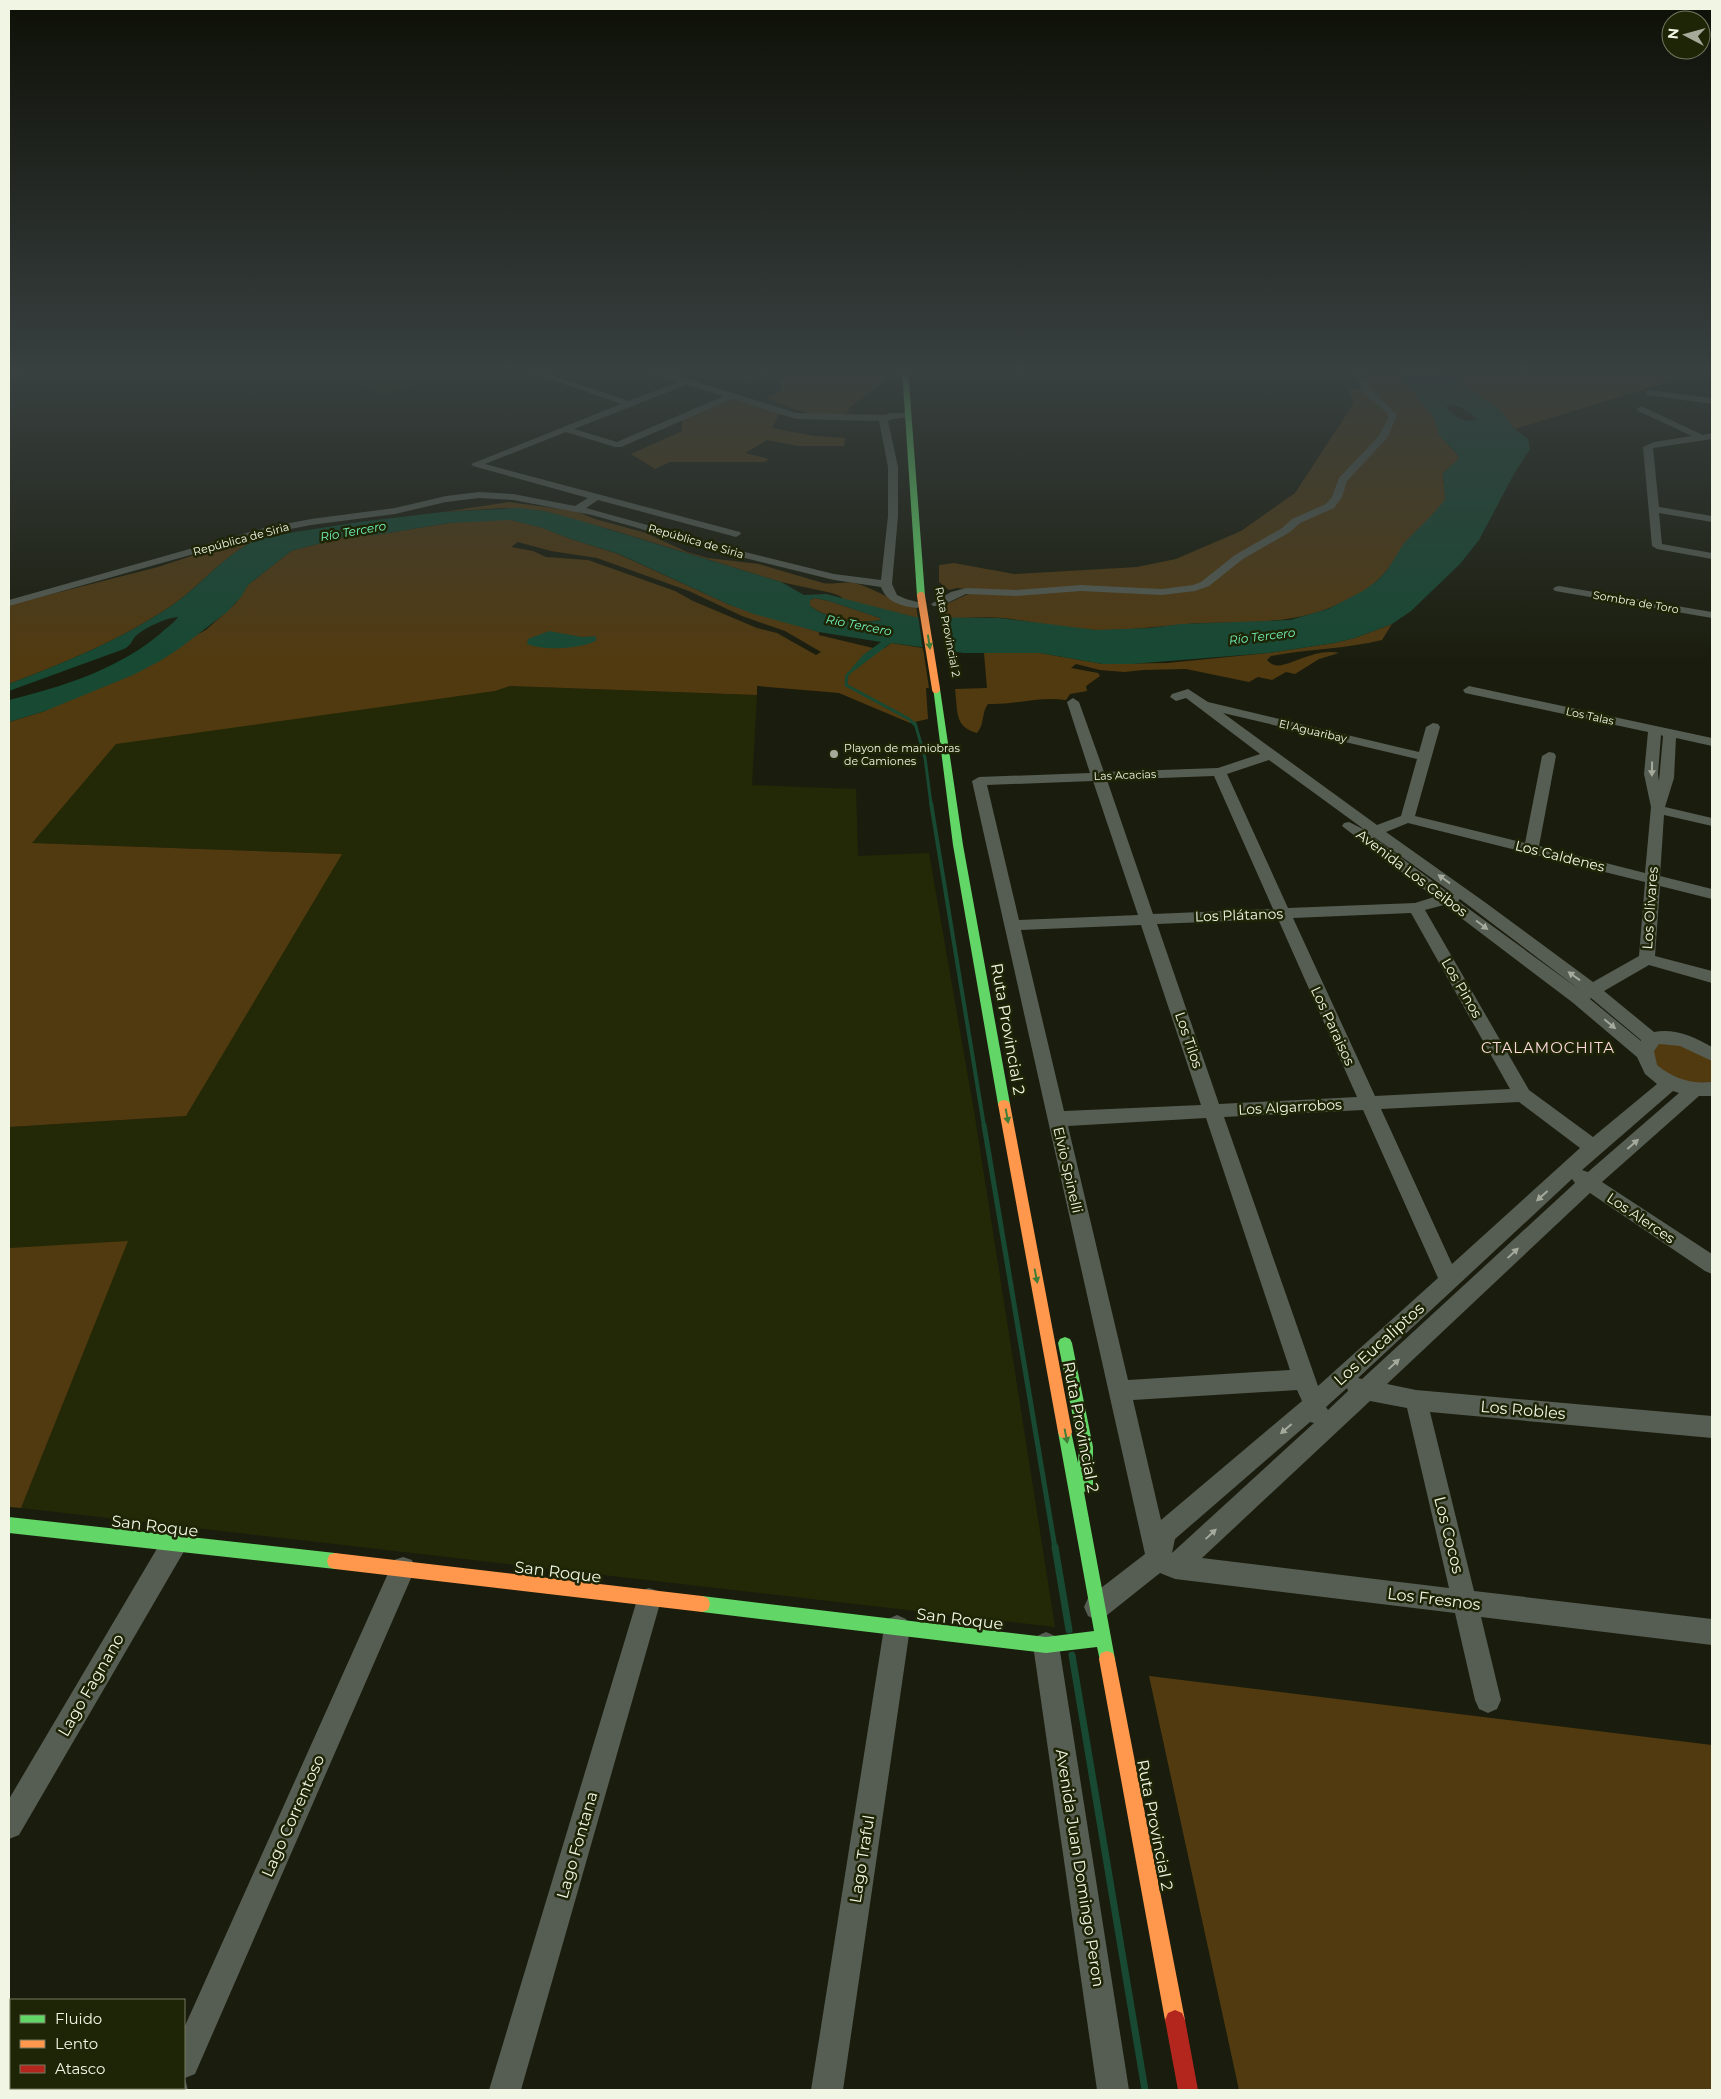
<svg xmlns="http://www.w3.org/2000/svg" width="1721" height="2099" viewBox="0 0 1721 2099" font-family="Montserrat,sans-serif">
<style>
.built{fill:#232906}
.green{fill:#513a10;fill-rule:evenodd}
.water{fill:#174933;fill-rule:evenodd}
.pier{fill:#1a1d0d}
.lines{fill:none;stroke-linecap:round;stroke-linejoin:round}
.stream-far3{stroke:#174933;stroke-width:3}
.stream-far2{stroke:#174933;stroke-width:4}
.stream-far1{stroke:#174933;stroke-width:5}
.stream{stroke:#174933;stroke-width:7}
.street{fill:#565d53;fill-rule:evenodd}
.fast{fill:#63d668;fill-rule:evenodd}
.slow{fill:#ff974d;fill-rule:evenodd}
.jam{fill:#b3261e;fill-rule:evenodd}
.slow-bridge{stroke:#ff974d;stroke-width:8}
.oneway{fill:#407d37}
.oneway2{fill:#a4aa9c}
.poi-dot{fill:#a6aa99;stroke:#1e2406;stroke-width:2}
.labels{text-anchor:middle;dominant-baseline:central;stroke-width:5;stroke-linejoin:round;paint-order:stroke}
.far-street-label{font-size:11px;fill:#f1f6e4;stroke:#1e2406}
.far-poi-label{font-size:11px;fill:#f1f6e4;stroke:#1e2406;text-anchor:start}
.far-water-label{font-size:12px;font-style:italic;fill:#74f8bf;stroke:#1e2406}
.street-label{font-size:14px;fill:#f1f6e4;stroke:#1e2406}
.neighbourhood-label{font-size:15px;letter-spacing:1px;fill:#fedade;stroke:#1e2406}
.near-street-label{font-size:16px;fill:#f1f6e4;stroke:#1e2406}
</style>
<rect width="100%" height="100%" fill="#1a1d0d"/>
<path class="built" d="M317,369H458L386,394Z
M510,686L757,695L752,785L856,789L858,856L929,853L974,1111L1055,1627L21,1508L127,1242L9,1248V1127L186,1116L341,854L31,843L116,743L495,691Z"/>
<path class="green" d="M777,369H891V376L850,407L847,413C818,420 792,409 767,398L782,390L780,382C772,380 766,379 758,379C748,380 748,383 738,380L743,375Z
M1359,369H1401L1399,377C1411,388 1423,402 1433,416C1438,423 1440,433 1445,441C1449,448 1457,451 1459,459L1443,473C1442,482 1447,492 1445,499C1441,513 1418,527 1409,539C1396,558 1383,580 1362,592C1306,625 1267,621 1205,623C1170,624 1135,631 1099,630C1067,630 1034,621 1002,618C982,616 961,619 941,619L940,607L977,590L957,588L949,590L939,582V565L954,563L1014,574L1137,567L1176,559L1241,531L1295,493L1354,403L1349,390L1358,389L1365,382Z
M1427,369H1695L1658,385L1515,429C1494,402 1480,396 1452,379C1444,375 1433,377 1427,369Z
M733,399L779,414L772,428L814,436L845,438L844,446H798L767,440L745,453L769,459L765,462H670L655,469L631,454L682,431V420Z
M509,502L575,511L595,519L646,533L687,552L708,558L759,564L823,583C835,585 846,580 858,584C879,591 895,603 916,606L918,618L844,600L840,596L832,593L781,582L612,530L544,511L504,508L443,512Z
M483,520H511L543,528L568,538L618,554L730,605L819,632V635L827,637L873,648H885L891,643L923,648L929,688H926L928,719L910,723L839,693L757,686V695L510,686L495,691L116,744L32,843L342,854L186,1116L9,1127V722L45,711L206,630L236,603L248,585L291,551L347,536L375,535L449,523ZM518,542L551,551L597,558L689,591L742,616L785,631L821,652L816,655L777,633L757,628L693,601L675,591L588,560L546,557L533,551L511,547Z
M263,537C227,551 205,582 174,604C123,639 66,662 9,684V605L158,567L225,545Z
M815,598L829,601L880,618L881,620C860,624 828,619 810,606V600Z
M1392,624L1382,640C1346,649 1307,649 1271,656L1267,660C1269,662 1271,664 1274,665C1286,669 1315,647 1339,653L1319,659L1295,674L1286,672L1272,680L1258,677L1249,682L1186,669L1143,670L1124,672L1100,670L1076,664L1071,668L1098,673L1100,676L1086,686L1087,691L1070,694L1066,700C1040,696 1015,705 988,704C981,713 985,724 977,733C954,727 958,711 955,689L987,688L984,653H1040L1103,664L1167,663L1268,653L1334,643L1355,638Z
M1652,1040L1703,1048L1712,1055V1089L1703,1091L1660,1076L1646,1046Z
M128,1241L21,1508L9,1507V1248Z
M1149,1676L1712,1745V2090H1239Z"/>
<path class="water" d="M1401,369H1427L1435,375L1450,378L1493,404L1501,411L1515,429L1528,439L1530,449L1514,474L1479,540L1460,564L1411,611L1392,624L1355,638L1334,643L1268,653L1132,664H1103L1040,653H964L891,643L855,670L851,669L863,655L881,642L819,632L754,614L730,605L619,554L568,538L543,528L511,520L449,523L375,535L347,536L291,551L248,585L241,597L227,612L180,648L160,661L133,675L45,711L9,722V700C62,687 119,669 161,633C166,628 174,623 178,617C166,618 146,627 137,635C131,640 132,645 124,649L9,691V684C66,662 123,639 174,604C205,582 227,551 263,537L359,522L443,512L518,508L544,511L578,520L781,582L804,595L826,594L915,617L999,618L1096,630L1150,628L1181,624L1290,620L1328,609L1363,591L1377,581L1388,569L1404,543L1429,518L1445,500L1443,473L1459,459L1458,455L1439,435L1433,416L1422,404L1415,393L1399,377ZM1452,405L1462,408L1477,419C1467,424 1453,416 1446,407ZM815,598L829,601L880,618L881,620C860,625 827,619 810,606V600Z
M549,631L582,637L597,636L595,638L597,640C582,649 544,651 527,644L528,639Z"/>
<path class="pier" d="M918,615L940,616L947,653L923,651Z"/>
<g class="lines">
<path class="stream-far3" d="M857,666L847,675L846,685L909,719L916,726
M915,723L925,758L931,804"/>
<path class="stream-far2" d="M931,803L984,1126"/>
<path class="stream-far1" d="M984,1125L1055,1548"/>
<path class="stream" d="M1055,1547L1069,1630
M1072,1655L1145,2090"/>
<path class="street" d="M521,369H534L629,401L678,382L641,369H655L797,413L885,415L890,413H911V417L892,419L888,421L898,467V516L892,584L897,595L906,599L921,603L923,605L917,608C902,606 887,603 881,587L834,580L733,555L592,515L513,500L479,498L446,502L395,514L311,525L265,534L9,606V600L264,528L311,519L395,508L446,496L479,492L513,494L575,506L588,498L473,466L471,464L621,404ZM686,385L724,396L617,442L574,429ZM732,399L796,419L879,421L888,467V516L881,580L834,574L741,551L586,508L598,500L736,537L741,534L740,532L485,464L566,432L615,447H621Z
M1352,369H1360L1373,392L1396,413V418L1387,438L1347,481L1342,497L1334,508L1300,523L1290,532L1243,559L1209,586L1195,591L1162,595L1081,591L1016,596L966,594L941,606H933L931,604L951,592L966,588L1016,590L1081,585L1162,589L1193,585L1201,582L1235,555L1282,528L1292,519L1326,504L1332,497L1339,478L1378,437L1388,418V414L1367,395Z
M1649,390L1712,398V404L1646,395V391Z
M1641,406L1703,435L1712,433V439L1653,448L1659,507L1712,516V522L1659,513L1662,544L1712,553V559L1657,549L1652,546L1643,447L1654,442L1692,436L1638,411L1637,409Z
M1559,586L1712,612V618L1555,591L1553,589L1555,587Z
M1469,686L1712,738V746L1676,738L1674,778L1665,807L1712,818V826L1664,815L1660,876L1712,889V899L1660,886L1655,956L1712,971V983L1649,965L1604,991L1654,1032C1674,1028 1695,1037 1712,1047V1061L1680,1046L1659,1044L1654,1051L1657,1065C1674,1079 1691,1084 1712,1082V1096H1699L1602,1182L1712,1254V1274L1705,1271L1590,1193L1387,1384L1416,1390L1712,1416V1438L1430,1412L1474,1591L1712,1619V1645L1481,1617L1501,1700L1497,1709L1488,1713L1479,1709L1475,1700L1455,1613L1175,1579L1160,1573L1106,1616L1097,1620L1088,1616L1084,1607L1088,1598L1145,1554L972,781L979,777L1090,773L1067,702L1073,698L1079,702L1104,772L1218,768L1260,754L1186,698L1176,701L1170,697L1172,694L1188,689L1208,702L1419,752L1426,727L1433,723L1438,724L1440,727L1415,816L1525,843L1542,756L1549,752L1554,753L1556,756L1539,846L1645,873L1651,807L1644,774L1648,732L1465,693L1463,690ZM1223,713L1417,759L1401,816L1377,825ZM1661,735L1663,736L1659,781L1658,774ZM1269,760L1365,830L1349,822L1344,823L1342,826L1434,897L1415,903L1288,908L1227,774ZM1214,776L1273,909L1153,914L1107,780ZM1093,781L1138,915L1019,920L987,785ZM1408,823L1645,882L1639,956L1593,982L1486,903L1386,832ZM1373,837H1374L1451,892L1449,893ZM1460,899L1580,990L1458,901ZM1444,905L1572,1002L1637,1057L1645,1074L1657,1084L1593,1137L1529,1090L1425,910ZM1411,913L1510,1089L1375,1096L1293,918ZM1278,919L1357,1097L1219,1104L1157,924ZM1141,925L1201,1105L1064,1111L1021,930ZM1591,998L1641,1040V1041L1590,999ZM1673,1091L1679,1093L1588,1172L1582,1170ZM1519,1102L1580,1148L1452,1264L1381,1109ZM1363,1110L1438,1278L1318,1386L1224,1117ZM1206,1118L1290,1370L1128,1380L1068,1126ZM1572,1179L1575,1183L1362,1379L1358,1378ZM1347,1388L1348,1391L1328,1410L1326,1407ZM1297,1390L1302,1401L1161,1520L1133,1400ZM1370,1401L1407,1408L1449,1588L1202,1558ZM1310,1422L1314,1423L1172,1553L1175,1539Z
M174,1532L183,1535L186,1544L183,1553L19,1835L9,1839V1799L165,1535Z
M403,1557L412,1560L415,1569L195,2074L185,2078L188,2090H156L157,2088H184V2028L394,1560Z
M649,1588L658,1591L661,1600L521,2090H489L637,1600L640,1591Z
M897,1615L906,1619L910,1628L843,2090H811L884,1628L888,1619Z
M1046,1632L1055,1636L1059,1645L1129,2090H1097L1033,1645L1037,1636Z"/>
<path class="fast" d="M902,369H908L925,596L921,598L917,596Z
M933,687L940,689L963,845L1010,1104L1008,1107H1000L998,1104L953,845Z
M1065,1337L1070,1339L1072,1343L1093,1447V1485L1090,1490L1084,1492L1115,1659L1113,1665L1107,1667L1101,1665L1097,1647L1046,1653L702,1612L696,1610L694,1604L696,1598L702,1596L1046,1637L1094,1631L1058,1432L1060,1427L1065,1425L1070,1427L1078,1463L1079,1447L1058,1343L1060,1339Z
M9,1517L335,1553L341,1555L343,1561L341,1567L335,1569L9,1533Z"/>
<path class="slow" d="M1004,1100L1008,1101L1010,1104L1072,1432L1070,1437L1065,1439L1060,1437L1058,1432L998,1104L1000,1101Z
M335,1553L702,1596L708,1598L710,1604L708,1610L702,1612L335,1569L329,1567L327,1561L329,1555Z
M1107,1651L1113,1653L1115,1659L1185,2020L1182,2027L1175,2030L1168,2027L1165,2020L1099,1659L1101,1653Z"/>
<path class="jam" d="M27,369H36L9,378V374Z
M1175,2010L1182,2013L1185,2020L1198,2090H1178L1165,2020L1168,2013Z"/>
<path class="slow-bridge" d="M921,596L936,689"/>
</g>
<defs><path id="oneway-solid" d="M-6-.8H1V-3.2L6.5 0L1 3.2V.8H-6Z" transform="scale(1.25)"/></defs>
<g class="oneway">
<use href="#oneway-solid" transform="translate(929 642) rotate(81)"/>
<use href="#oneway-solid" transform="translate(1007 1116) rotate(80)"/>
<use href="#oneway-solid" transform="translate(1036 1276) rotate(79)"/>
<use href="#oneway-solid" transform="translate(1066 1436) rotate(79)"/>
</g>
<g class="oneway2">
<use href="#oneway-solid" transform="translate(1652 769) rotate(91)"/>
<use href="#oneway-solid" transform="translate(1444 879) rotate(-144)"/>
<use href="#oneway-solid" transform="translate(1482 925) rotate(37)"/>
<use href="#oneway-solid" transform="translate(1574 976) rotate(-144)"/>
<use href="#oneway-solid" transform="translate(1610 1024) rotate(40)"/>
<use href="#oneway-solid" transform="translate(1633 1144) rotate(-41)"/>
<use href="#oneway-solid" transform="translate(1542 1196) rotate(138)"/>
<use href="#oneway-solid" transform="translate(1513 1253) rotate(-43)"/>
<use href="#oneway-solid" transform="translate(1394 1364) rotate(-43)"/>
<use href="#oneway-solid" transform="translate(1286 1429) rotate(139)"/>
<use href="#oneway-solid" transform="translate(1211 1534) rotate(-43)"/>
</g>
<linearGradient id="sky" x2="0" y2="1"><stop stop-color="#0e1007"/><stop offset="0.56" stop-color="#384040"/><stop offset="1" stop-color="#384040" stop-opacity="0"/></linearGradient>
<rect width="1721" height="663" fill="url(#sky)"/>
<circle class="poi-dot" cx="834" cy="754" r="5"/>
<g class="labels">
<g class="far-street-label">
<text transform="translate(241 539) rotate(-15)">República de Siria</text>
<text transform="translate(696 541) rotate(16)">República de Siria</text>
<text transform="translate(1636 602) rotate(10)">Sombra de Toro</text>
<text transform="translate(948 632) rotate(79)">Ruta Provincial 2</text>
<text transform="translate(1590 716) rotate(12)">Los Talas</text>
<text transform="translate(1313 731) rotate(13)">El Aguaribay</text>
<text transform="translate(1125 775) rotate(-2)">Las Acacias</text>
</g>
<g class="far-poi-label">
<text x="844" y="748">Playon de maniobras<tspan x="844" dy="13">de Camiones</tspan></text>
</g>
<g class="far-water-label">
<text transform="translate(353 531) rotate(-10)">Río Tercero</text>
<text transform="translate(859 625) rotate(11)">Río Tercero</text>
<text transform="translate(1262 636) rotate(-7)">Río Tercero</text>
</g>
<g class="street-label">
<text transform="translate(1560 856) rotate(14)">Los Caldenes</text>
<text transform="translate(1412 873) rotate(37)">Avenida Los Ceibos</text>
<text transform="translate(1650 908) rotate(-86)">Los Olivares</text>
<text transform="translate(1239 915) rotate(-2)">Los Plátanos</text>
<text transform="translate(1462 988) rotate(60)">Los Pinos</text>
<text transform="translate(1333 1026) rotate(65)">Los Paraisos</text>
<text transform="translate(1189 1040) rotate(71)">Los Tilos</text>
<text transform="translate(1290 1107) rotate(-3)">Los Algarrobos</text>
<text transform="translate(1068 1170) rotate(77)">Elvio Spinelli</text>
<text transform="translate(1641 1218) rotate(34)">Los Alerces</text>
</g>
<g class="neighbourhood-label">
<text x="1548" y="1047">CTALAMOCHITA</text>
</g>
<g class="near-street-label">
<text transform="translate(1008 1029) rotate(80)">Ruta Provincial 2</text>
<text transform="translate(1379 1344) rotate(-42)">Los Eucaliptos</text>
<text transform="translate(1523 1410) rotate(5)">Los Robles</text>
<text transform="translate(1081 1427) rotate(79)">Ruta Provincial 2</text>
<text transform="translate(155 1526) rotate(7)">San Roque</text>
<text transform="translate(1449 1535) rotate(76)">Los Cocos</text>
<text transform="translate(558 1572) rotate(7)">San Roque</text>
<text transform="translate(1434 1599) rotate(7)">Los Fresnos</text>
<text transform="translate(960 1619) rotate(7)">San Roque</text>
<text transform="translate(91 1685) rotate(-60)">Lago Fagnano</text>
<text transform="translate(293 1816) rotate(-66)">Lago Correntoso</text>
<text transform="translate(1155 1825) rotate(79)">Ruta Provincial 2</text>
<text transform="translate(577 1845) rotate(-74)">Lago Fontana</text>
<text transform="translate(862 1859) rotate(-81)">Lago Traful</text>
<text transform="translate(1080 1868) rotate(81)">Avenida Juan Domingo Peron</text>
</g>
</g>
<rect width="1721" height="2099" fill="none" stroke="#f1f6e4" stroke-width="20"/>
<rect x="10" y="1999" width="175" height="90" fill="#1e2406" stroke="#72785f"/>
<rect x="20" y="2015" width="25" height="8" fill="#63d668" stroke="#72785f"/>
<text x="55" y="2024" font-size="15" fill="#f1f6e4">Fluido</text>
<rect x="20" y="2040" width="25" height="8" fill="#ff974d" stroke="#72785f"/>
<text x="55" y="2049" font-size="15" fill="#f1f6e4">Lento</text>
<rect x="20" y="2065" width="25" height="8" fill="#b3261e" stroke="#72785f"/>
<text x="55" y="2074" font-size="15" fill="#f1f6e4">Atasco</text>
<g transform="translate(1686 35) rotate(276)"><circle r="24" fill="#1e2406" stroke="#72785f"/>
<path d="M0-4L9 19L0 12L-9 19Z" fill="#a6aa99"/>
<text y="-8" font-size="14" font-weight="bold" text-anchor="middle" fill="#f1f6e4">N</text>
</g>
</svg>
